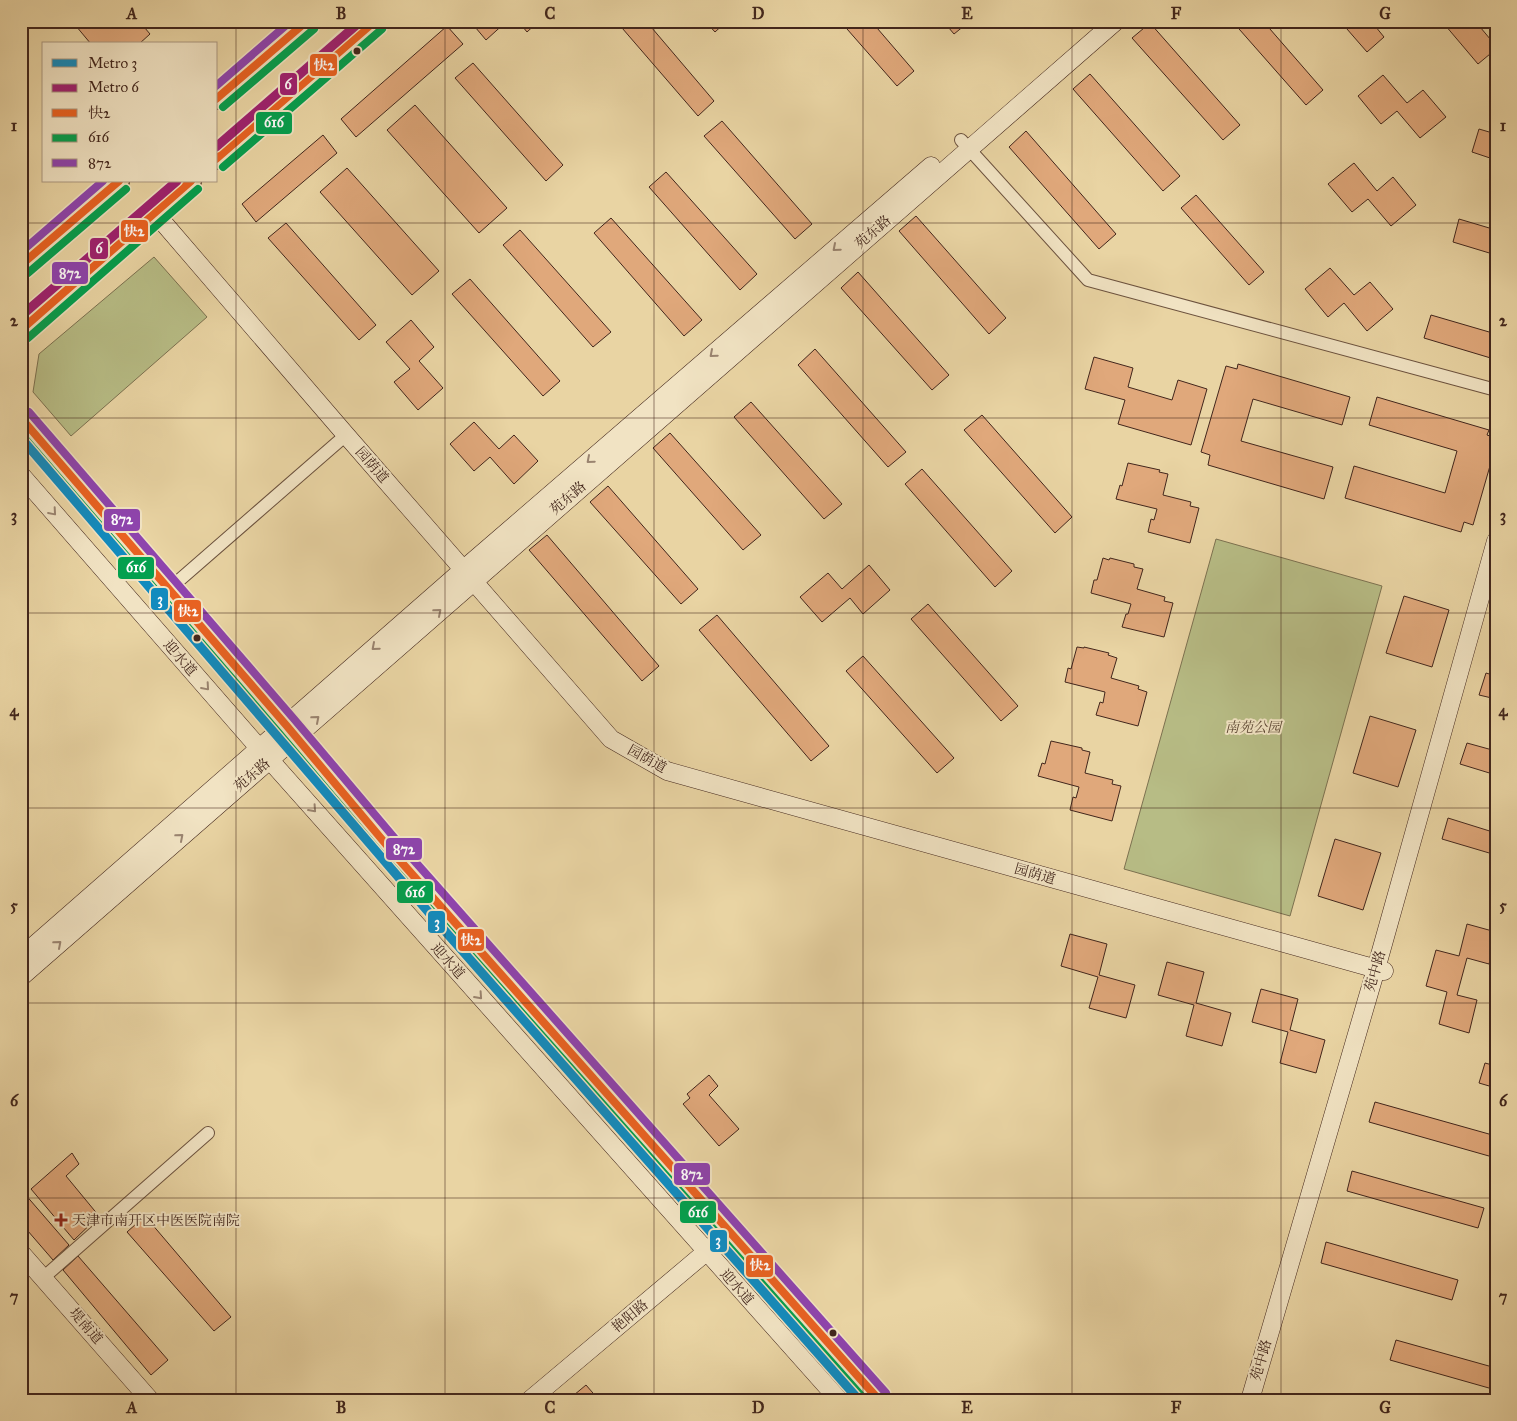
<svg xmlns="http://www.w3.org/2000/svg" width="1517" height="1421" viewBox="0 0 1517 1421" font-family="'IM FELL Great Primer','Noto Serif SC',serif">
<style>
.green{fill:#b7bc85;stroke:#7c7150}
.building{fill:#e0a87b;stroke:#42261c}
.lines{fill:none;stroke-linecap:round;stroke-linejoin:round}
.street-casing{stroke:#6c523e;stroke-width:14}
.secondary-casing{stroke:#42261c;stroke-width:19}
.primary-casing{stroke:#42261c;stroke-width:22}
.street{stroke:#f1e3c3;stroke-width:12}
.secondary{stroke:#f1e3c3;stroke-width:18}
.primary{stroke:#e9d4a3;stroke-width:20}
.bus-1-casing{stroke:#f1e3c3;stroke-width:11}
.bus-2-casing{stroke:#f1e3c3;stroke-width:11}
.bus-3-casing{stroke:#f1e3c3;stroke-width:11}
.bus-1{stroke:#e96222;stroke-width:8}
.bus-2{stroke:#03a04e;stroke-width:8}
.bus-3{stroke:#8e44ad;stroke-width:8}
.metro-1-casing{stroke:#f1e3c3;stroke-width:12}
.metro-2-casing{stroke:#f1e3c3;stroke-width:12}
.metro-1{stroke:#128bbe;stroke-width:9}
.metro-2{stroke:#9f216f;stroke-width:9}
.oneway{stroke:#9a8470}
.grid{fill:none;stroke:#42261c;stroke-width:1;stroke-opacity:0.55}
.bus-dot{fill:#42261c;stroke:#f1e3c3;stroke-width:2}
.poi-dot{fill:#8f2418;stroke:#f1e3c3;stroke-width:2}
.labels{text-anchor:middle;dominant-baseline:central;stroke-width:4;stroke-linejoin:round;paint-order:stroke}
.street-label{font-size:14px;fill:#42261c;stroke:#f1e3c3}
.park-label{font-size:14px;font-style:italic;fill:#594431;stroke:#f1e3c3}
.poi-label{font-size:14px;fill:#42261c;stroke:#f1e3c3;text-anchor:start}
.line-badge{stroke:#f1e3c3;stroke-width:2}
.badge-label{font-size:14px;text-anchor:middle;font-weight:bold;fill:#fff}
.neatline{fill:none;stroke:#42261c;stroke-width:2}
.grid-label{font-size:16px;text-anchor:middle;font-weight:bold;fill:#42261c}
</style>
<rect width="100%" height="100%" fill="#e9d4a3"/>
<filter id="stains"><feTurbulence type="fractalNoise" baseFrequency=".004" numOctaves="4"/><feColorMatrix values="0 0 0 0 .2 0 0 0 0 .09 0 0 0 0 .02 0 0 0 .5 -.17"/></filter>
<radialGradient id="worn" r=".72"><stop offset=".6" stop-color="#630" stop-opacity="0"/><stop offset="1" stop-color="#630" stop-opacity=".3"/></radialGradient>
<path class="green" d="M154,257L207,317L71,436L33,392L39,354Z
M1216,539L1382,586L1290,916L1124,869Z"/>
<path class="building" d="M81,21H139L150,34L139,44H91L76,26Z
M470,21H507L486,40Z
M518,21H539L527,32Z
M616,21H646L714,101L698,116Z
M705,21H727L715,32Z
M840,21H871L914,71L897,86Z
M943,21H970L954,34Z
M1232,21H1263L1323,90L1306,105Z
M1340,21H1371L1384,37L1367,52Z
M1450,21H1475L1496,46V49L1478,64L1445,25Z
M1150,23L1240,125L1223,140L1132,38Z
M447,26L463,44L356,137L341,119Z
M473,63L563,165L546,181L455,78Z
M1090,74L1180,176L1163,191L1073,89Z
M1383,75L1407,103L1423,90L1446,117L1420,138L1397,111L1381,124L1358,96Z
M415,105L507,208L479,233L387,130Z
M722,121L812,224L795,239L704,136Z
M1479,129L1496,134V160L1472,152Z
M1026,131L1116,234L1099,249L1009,147Z
M323,135L337,153L256,222L242,204Z
M1354,163L1377,191L1393,177L1416,205L1391,226L1368,199L1352,212L1328,184Z
M347,168L439,271L412,295L320,192Z
M666,172L757,274L740,290L649,187Z
M1196,195L1264,272L1249,285L1181,208Z
M916,216L1006,318L989,334L899,231Z
M611,218L702,320L684,336L594,233Z
M1459,219L1496,230V255L1453,242Z
M286,223L376,325L359,340L268,238Z
M520,230L611,332L593,347L503,245Z
M1330,268L1354,295L1370,282L1393,309L1367,331L1344,303L1328,317L1305,289Z
M858,272L949,375L932,390L841,288Z
M470,279L560,381L543,396L452,294Z
M1431,315L1496,334V353L1494,359L1424,338Z
M411,320L434,347L419,361L443,388L418,410L394,382L410,369L386,342Z
M815,349L906,452L888,467L798,365Z
M1094,357L1133,368L1128,387L1172,400L1178,380L1207,389L1191,445L1118,424L1125,400L1085,389Z
M1238,364L1350,397L1342,425L1253,399L1241,441L1333,467L1324,499L1208,465L1210,455L1201,452L1226,366L1237,369Z
M1377,397L1489,430L1487,435L1496,438V445L1473,525L1464,522L1461,532L1345,498L1354,466L1445,493L1457,451L1369,425Z
M751,402L842,504L824,519L734,417Z
M982,415L1072,517L1055,533L964,430Z
M474,422L499,449L514,435L538,461L514,484L490,457L474,471L450,444Z
M670,433L761,535L743,550L653,448Z
M1128,463L1160,470L1159,472L1168,474L1163,495L1191,502L1190,506L1199,508L1190,543L1148,532L1151,519L1154,520L1157,509L1116,499L1120,485L1122,486Z
M922,469L1012,571L995,587L905,484Z
M608,486L698,589L681,604L590,502Z
M547,535L659,666L642,681L529,550Z
M1103,558L1109,560L1110,558L1134,564V567L1143,569L1137,589L1165,597L1164,601L1173,603L1164,637L1122,627L1126,614H1128L1131,604L1091,593L1094,580H1097Z
M869,565L890,590L863,614L850,598L822,622L800,597L828,573L842,589Z
M1404,596L1449,610L1432,667L1386,653Z
M928,604L1018,706L1001,721L911,619Z
M717,615L829,746L811,761L699,630Z
M1077,647L1084,648V647L1109,653L1108,655L1117,658L1111,678L1139,686L1138,689L1147,692L1138,726L1096,715L1100,702L1103,703L1105,692L1065,682L1068,668L1071,669Z
M863,656L954,758L937,773L846,671Z
M1486,673L1496,676V699L1479,695Z
M1370,716L1416,730L1398,787L1353,773Z
M1051,741L1082,748V750L1090,752L1085,773L1113,780L1112,784L1121,786L1112,821L1070,810L1073,797L1076,798L1079,787L1038,776L1042,763L1045,764Z
M1467,743L1496,751V775L1460,764Z
M1448,818L1496,833V855L1442,839Z
M1335,839L1381,853L1363,910L1318,896Z
M1467,924L1496,932V939L1489,964L1467,958L1457,995L1477,1000L1469,1033L1439,1024L1447,992L1426,986L1436,950L1459,956Z
M1070,934L1107,944L1099,975L1135,985L1126,1018L1089,1008L1098,977L1061,966Z
M1167,962L1204,972L1196,1003L1231,1013L1222,1046L1186,1036L1194,1005L1158,995Z
M1261,989L1298,999L1290,1030L1325,1040L1316,1073L1280,1063L1288,1032L1252,1022Z
M1485,1063L1496,1066V1088L1479,1083Z
M709,1075L718,1086L709,1095L739,1129L719,1146L683,1104L690,1098L687,1094Z
M1375,1102L1496,1136V1158L1369,1122Z
M72,1153L79,1164L66,1176L99,1216L74,1240L31,1189Z
M1352,1171L1484,1208L1478,1228L1347,1191Z
M24,1193L69,1245L53,1260L21,1223V1195Z
M145,1216L231,1317L214,1331L127,1232Z
M1326,1242L1458,1280L1452,1300L1321,1263Z
M1496,1248V1270L1490,1268Z
M78,1256L168,1360L151,1375L63,1270Z
M1396,1340L1496,1368V1390L1390,1360Z
M586,1385L599,1400H568Z"/>
<g class="lines">
<g class="street-casing">
<path id="street" d="M961,140L1088,280L1496,390
M168,590L346,435
M43,1278L208,1133"/>
</g>
<g class="secondary-casing">
<path id="secondary" d="M155,213L346,435L611,739L667,771L1384,971
M21,418L168,590L286,725L395,855L879,1400
M21,475L260,749L839,1400
M21,957L464,569L931,166
M21,977L1116,21
M21,1253L150,1400
M530,1400L706,1252L729,1231
M1250,1400L1376,969L1496,541"/>
</g>
<g class="primary-casing">
<path id="primary" d="M216,99L307,21
M216,159L375,21
M21,265L119,181
M21,330L191,181"/>
</g>
<use href="#street" class="street"/>
<use href="#secondary" class="secondary"/>
<use href="#primary" class="primary"/>
<g class="bus-1-casing">
<path id="bus-1" d="M216,99L307,21
M216,159L375,21
M21,265L119,181
M21,330L191,181
M21,418L286,725L395,855L879,1400"/>
</g>
<g class="bus-2-casing">
<path id="bus-2" d="M223,107L314,29
M223,167L382,29
M28,273L126,189
M28,338L198,189
M21,434L278,732L388,862L865,1400"/>
</g>
<g class="bus-3-casing">
<path id="bus-3" d="M216,86L291,21
M216,146L359,21
M21,252L103,181
M21,316L176,181
M29,412L294,719L403,848L886,1393"/>
</g>
<use href="#bus-1" class="bus-1"/>
<use href="#bus-2" class="bus-2"/>
<use href="#bus-3" class="bus-3"/>
<g class="metro-1-casing">
<path id="metro-1" d="M21,438L437,922L859,1400"/>
</g>
<g class="metro-2-casing">
<path id="metro-2" d="M216,147L361,21
M21,316L177,181"/>
</g>
<use href="#metro-1" class="metro-1"/>
<use href="#metro-2" class="metro-2"/>
</g>
<defs><path id="oneway-chevron" d="M-2-3.5L2.5 0L-2 3.5" fill="none" stroke-width="1.6" stroke-linecap="round" stroke-linejoin="round" transform="scale(1.25)"/></defs>
<g class="oneway">
<use href="#oneway-chevron" transform="translate(836 248) rotate(139)"/>
<use href="#oneway-chevron" transform="translate(713 354) rotate(139)"/>
<use href="#oneway-chevron" transform="translate(590 460) rotate(139)"/>
<use href="#oneway-chevron" transform="translate(53 512) rotate(49)"/>
<use href="#oneway-chevron" transform="translate(438 612) rotate(-41)"/>
<use href="#oneway-chevron" transform="translate(375 647) rotate(139)"/>
<use href="#oneway-chevron" transform="translate(206 687) rotate(49)"/>
<use href="#oneway-chevron" transform="translate(316 719) rotate(-41)"/>
<use href="#oneway-chevron" transform="translate(313 809) rotate(48)"/>
<use href="#oneway-chevron" transform="translate(180 837) rotate(-41)"/>
<use href="#oneway-chevron" transform="translate(58 944) rotate(-41)"/>
<use href="#oneway-chevron" transform="translate(479 996) rotate(48)"/>
</g>
<path class="grid" d="M236,21V1400M445,21V1400M654,21V1400M863,21V1400M1072,21V1400M1281,21V1400M21,223H1496M21,418H1496M21,613H1496M21,808H1496M21,1003H1496M21,1198H1496"/>
<g class="bus-dot">
<circle cx="357" cy="51" r="4.5"/>
<circle cx="197" cy="638" r="4.5"/>
<circle cx="833" cy="1333" r="4.5"/>
</g>
<path class="poi-dot" d="M58.5 1212.5h5v5h5v5h-5v5h-5v-5h-5v-5h5z"/>
<g class="labels">
<g class="street-label">
<text transform="translate(873 232) rotate(-41)">苑东路</text>
<text transform="translate(372 465) rotate(49)">园荫道</text>
<text transform="translate(568 498) rotate(-41)">苑东路</text>
<text transform="translate(180 658) rotate(49)">迎水道</text>
<text transform="translate(647 759) rotate(29)">园荫道</text>
<text transform="translate(252 775) rotate(-41)">苑东路</text>
<text transform="translate(1035 874) rotate(16)">园荫道</text>
<text transform="translate(448 961) rotate(48)">迎水道</text>
<text transform="translate(1375 971) rotate(-74)">苑中路</text>
<text transform="translate(737 1287) rotate(48)">迎水道</text>
<text transform="translate(630 1316) rotate(-40)">艳阳路</text>
<text transform="translate(86 1326) rotate(49)">堤南道</text>
<text transform="translate(1261 1360) rotate(-74)">苑中路</text>
</g>
<g class="park-label">
<text x="1253" y="727">南苑公园</text>
</g>
<g class="poi-label">
<text x="72" y="1220">天津市南开区中医医院南院</text>
</g>
</g>
<g class="line-badge">
<rect x="309" y="53" width="29" height="24" rx="5" fill="#e96222"/>
<rect x="279" y="72" width="19" height="24" rx="5" fill="#9f216f"/>
<rect x="255" y="111" width="38" height="24" rx="5" fill="#03a04e"/>
<rect x="120" y="219" width="29" height="24" rx="5" fill="#e96222"/>
<rect x="89" y="237" width="20" height="23" rx="5" fill="#9f216f"/>
<rect x="51" y="261" width="38" height="24" rx="5" fill="#8e44ad"/>
<rect x="103" y="508" width="38" height="24" rx="5" fill="#8e44ad"/>
<rect x="117" y="556" width="38" height="24" rx="5" fill="#03a04e"/>
<rect x="150" y="587" width="19" height="24" rx="5" fill="#128bbe"/>
<rect x="173" y="599" width="29" height="24" rx="5" fill="#e96222"/>
<rect x="385" y="837" width="38" height="24" rx="5" fill="#8e44ad"/>
<rect x="396" y="880" width="38" height="24" rx="5" fill="#03a04e"/>
<rect x="427" y="910" width="19" height="24" rx="5" fill="#128bbe"/>
<rect x="457" y="928" width="28" height="24" rx="5" fill="#e96222"/>
<rect x="673" y="1162" width="38" height="24" rx="5" fill="#8e44ad"/>
<rect x="679" y="1200" width="38" height="24" rx="5" fill="#03a04e"/>
<rect x="709" y="1229" width="19" height="24" rx="5" fill="#128bbe"/>
<rect x="745" y="1254" width="29" height="24" rx="5" fill="#e96222"/>
</g>
<g class="badge-label">
<text x="324" y="70">快2</text>
<text x="288" y="89">6</text>
<text x="274" y="127">616</text>
<text x="134" y="236">快2</text>
<text x="99" y="253">6</text>
<text x="70" y="278">872</text>
<text x="122" y="524">872</text>
<text x="136" y="572">616</text>
<text x="160" y="604">3</text>
<text x="188" y="616">快2</text>
<text x="404" y="854">872</text>
<text x="415" y="897">616</text>
<text x="437" y="927">3</text>
<text x="471" y="945">快2</text>
<text x="692" y="1179">872</text>
<text x="698" y="1217">616</text>
<text x="718" y="1245">3</text>
<text x="760" y="1270">快2</text>
</g>
<rect width="1517" height="1421" fill="none" stroke="#e9d4a3" stroke-width="55"/>
<rect x="42" y="42" width="175" height="140" fill="#f1e3c3" stroke="#ab9780"/>
<rect x="52" y="59" width="25" height="8" fill="#128bbe" stroke="#ab9780"/>
<text x="88" y="68" font-size="15" fill="#42261c">Metro 3</text>
<rect x="52" y="84" width="25" height="8" fill="#9f216f" stroke="#ab9780"/>
<text x="88" y="92" font-size="15" fill="#42261c">Metro 6</text>
<rect x="52" y="109" width="25" height="8" fill="#e96222" stroke="#ab9780"/>
<text x="88" y="118" font-size="15" fill="#42261c">快2</text>
<rect x="52" y="134" width="25" height="8" fill="#03a04e" stroke="#ab9780"/>
<text x="88" y="142" font-size="15" fill="#42261c">616</text>
<rect x="52" y="159" width="25" height="8" fill="#8e44ad" stroke="#ab9780"/>
<text x="88" y="168" font-size="15" fill="#42261c">872</text>
<rect x="28" y="28" width="1462" height="1366" class="neatline"/>
<g class="grid-label">
<text x="132" y="19">A</text>
<text x="341" y="19">B</text>
<text x="550" y="19">C</text>
<text x="758" y="19">D</text>
<text x="967" y="19">E</text>
<text x="1176" y="19">F</text>
<text x="1385" y="19">G</text>
<text x="14" y="131">1</text>
<text x="1503" y="131">1</text>
<text x="14" y="326">2</text>
<text x="1503" y="326">2</text>
<text x="14" y="521">3</text>
<text x="1503" y="521">3</text>
<text x="14" y="716">4</text>
<text x="1503" y="716">4</text>
<text x="14" y="911">5</text>
<text x="1503" y="911">5</text>
<text x="14" y="1106">6</text>
<text x="1503" y="1106">6</text>
<text x="14" y="1302">7</text>
<text x="1503" y="1302">7</text>
<text x="132" y="1413">A</text>
<text x="341" y="1413">B</text>
<text x="550" y="1413">C</text>
<text x="758" y="1413">D</text>
<text x="967" y="1413">E</text>
<text x="1176" y="1413">F</text>
<text x="1385" y="1413">G</text>
</g>
<rect width="100%" height="100%" filter="url(#stains)"/>
<rect width="100%" height="100%" fill="url(#worn)"/>
</svg>
